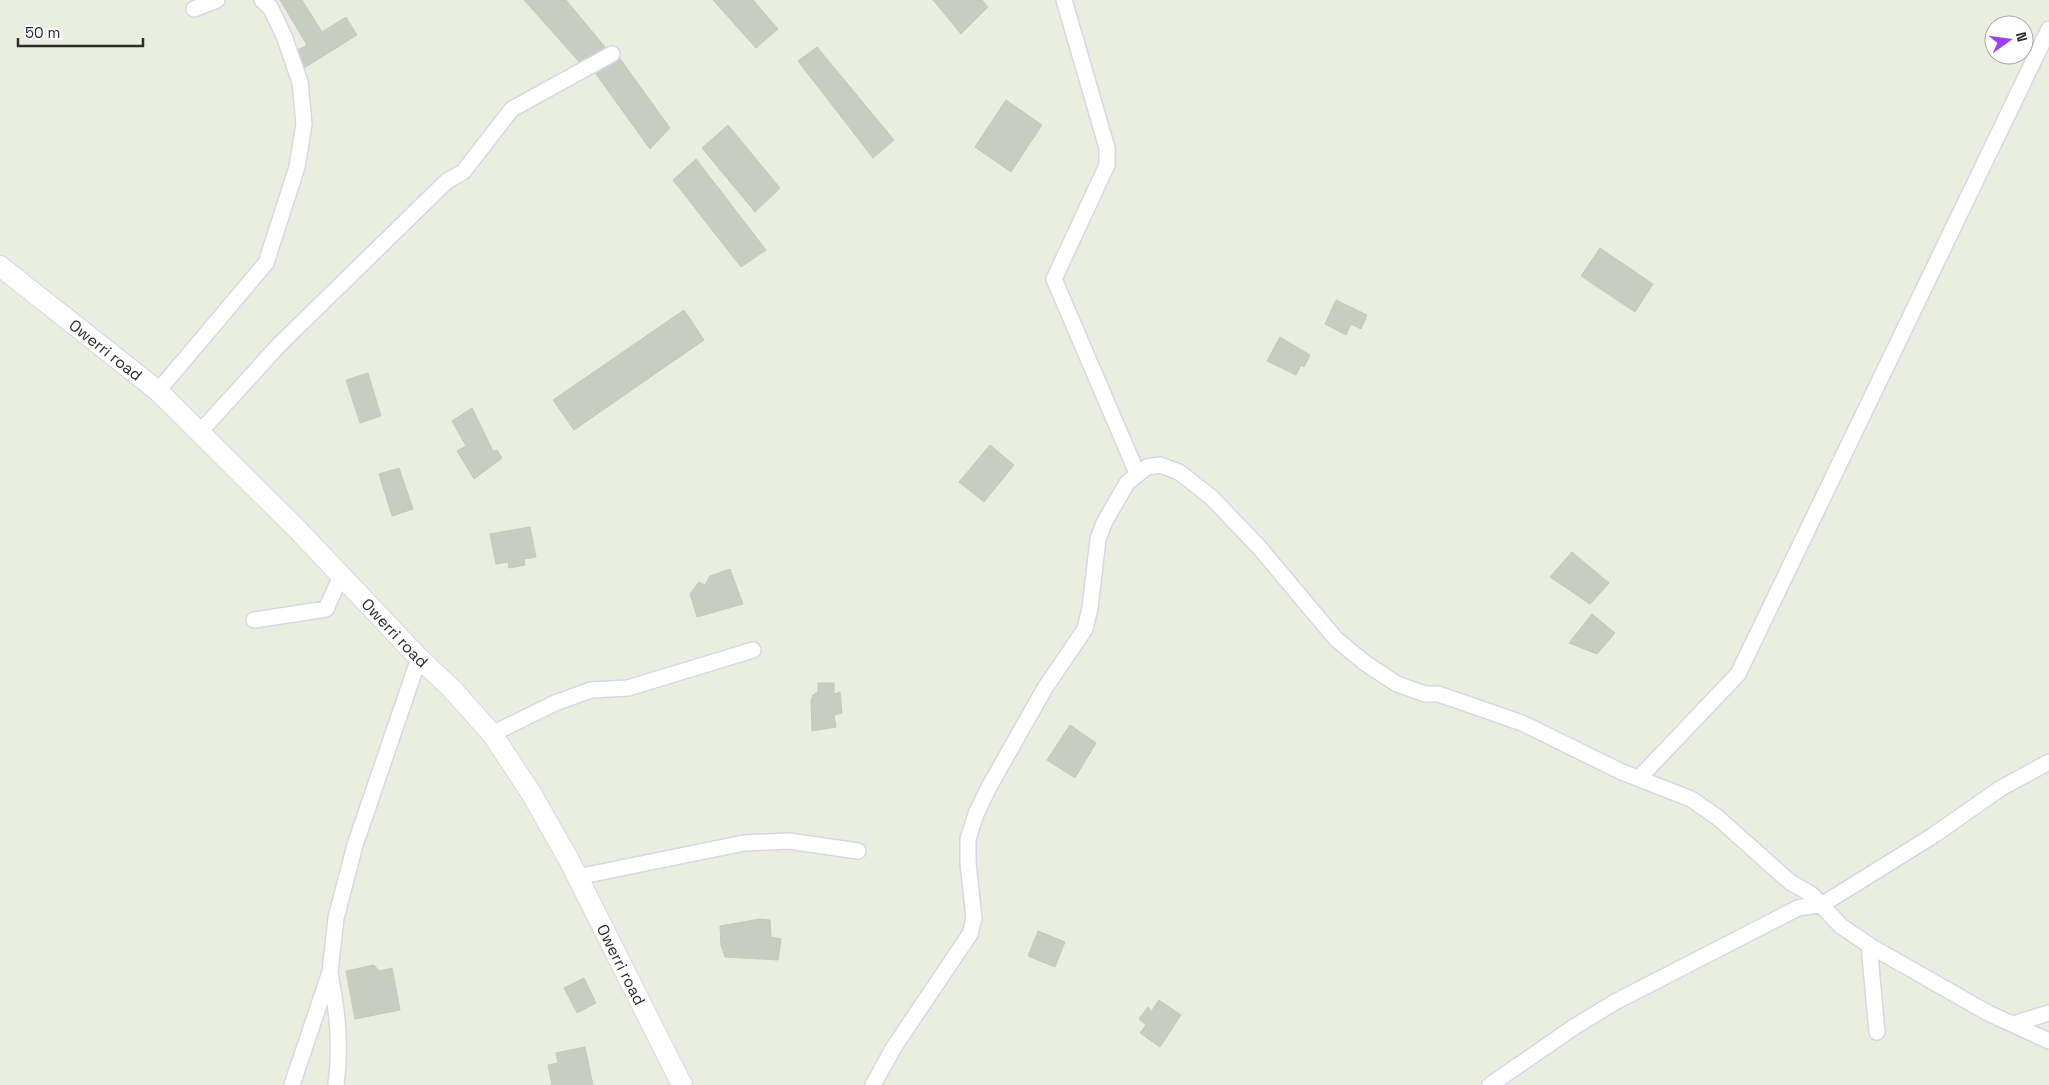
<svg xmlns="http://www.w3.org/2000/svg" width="2049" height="1085" viewBox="0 0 2049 1085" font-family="'Space Grotesk',sans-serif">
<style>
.building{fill:#c8cdc1;stroke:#c4c9b8}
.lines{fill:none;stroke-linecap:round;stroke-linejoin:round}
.street-casing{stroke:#dcd4e5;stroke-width:18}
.secondary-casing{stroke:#dcd4e5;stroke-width:22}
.street{stroke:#fff;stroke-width:15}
.secondary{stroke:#fff;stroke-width:20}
.labels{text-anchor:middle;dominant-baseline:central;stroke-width:4.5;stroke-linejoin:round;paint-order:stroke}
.street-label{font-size:16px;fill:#2c2c2c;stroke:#fff}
</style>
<rect width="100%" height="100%" fill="#eaeedf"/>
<path class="building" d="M280,0H302L322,32L346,17L357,35L304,68L294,52L307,45Z
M524,0H566L605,47L581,64Z
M713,0H753L778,29L756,48Z
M933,0H982L988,7L961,34Z
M817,47L894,140L873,158L798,61Z
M618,56L670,128L650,149L596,74Z
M1006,100L1042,125L1011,172L975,147Z
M728,125L780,188L755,212L702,148Z
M696,159L766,250L741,267L673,180Z
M1600,248L1653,284L1635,312L1581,276Z
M1336,300L1367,315L1361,329L1351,324L1346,335L1325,324Z
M684,310L704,340L574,430L553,400Z
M1280,337L1310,355L1304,367L1301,365L1296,375L1267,361Z
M368,373L381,416L360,423L346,380Z
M472,408L493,451L497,450L502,458L474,479L457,451L466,446L452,421Z
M990,445L1014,465L984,502L959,482Z
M399,468L413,509L392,516L379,474Z
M530,527L536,557L524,559L525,565L509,568L508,562L496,564L490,534Z
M1572,552L1609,583L1590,604L1550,577Z
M730,569L743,604L697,617L690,594L699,582L705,585L710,576Z
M1592,614L1615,633L1597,654L1569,643Z
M818,683H834V694L840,692L842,713L834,715L836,727L812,731L811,701L813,695L818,692Z
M1070,725L1096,743L1075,778L1047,760Z
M760,919L770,920L771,937L781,939L778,960L725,957L721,945L720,926Z
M1038,931L1065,942L1055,967L1028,956Z
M374,965L379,971L392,968L400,1010L355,1019L346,971Z
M584,978L596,1003L577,1013L564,988Z
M1159,1000L1181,1015L1160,1047L1140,1033L1146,1025L1139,1019L1148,1007L1151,1012Z
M585,1047L593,1085H552L548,1065L558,1063L556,1053Z"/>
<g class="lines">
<g class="street-casing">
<path id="street" d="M1064,0L1107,148V165L1054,279L1137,473
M194,9L217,0
M158,391L266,263L297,167L304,124L300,82L284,36L270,7L262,0
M199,433L279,345L447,181L463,172L512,109L612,54
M254,620L326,609L341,576
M492,734L555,703L591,690L628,688L753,650
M1639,778L1738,674L2049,29
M577,877L744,843L789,841L858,851
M1869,945L1877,1032
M330,974C338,1011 341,1047 336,1085
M2013,1024L2049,1013
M292,1085L330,972L336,918L355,845L419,658
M873,1085L894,1047L970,934L974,918L968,863V839L976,814L989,787L1045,688L1085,629L1090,608L1098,539L1104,523L1127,483L1147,467L1160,465L1179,472L1211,497L1258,546L1336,639L1365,663L1397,684L1425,694H1438L1453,699L1522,723L1622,772L1691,799L1717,817L1790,882L1811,894L1841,926L1872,947L1988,1013L2049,1041
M1490,1085L1574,1027L1615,1002L1798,908L1823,904L1934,835L2001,788L2049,762"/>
</g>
<g class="secondary-casing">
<g id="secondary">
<path id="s1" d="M0,266L158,391L298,530L419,658L452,689L492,734L531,793L569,860L682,1085"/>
</g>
</g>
<use href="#street" class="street"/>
<use href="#secondary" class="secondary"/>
</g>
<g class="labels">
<g class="street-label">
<text stroke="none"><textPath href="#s1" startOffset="135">Owerri road</textPath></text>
<text stroke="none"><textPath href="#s1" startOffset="540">Owerri road</textPath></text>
<text stroke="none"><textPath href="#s1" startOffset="945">Owerri road</textPath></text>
</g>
</g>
<g transform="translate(2009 40) rotate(76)"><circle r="24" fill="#ffffff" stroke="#ababab"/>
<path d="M0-4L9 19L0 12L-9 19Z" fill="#9e3ffb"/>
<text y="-8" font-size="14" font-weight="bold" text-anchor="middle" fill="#2c2c2c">N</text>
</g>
<path d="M18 38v8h125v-8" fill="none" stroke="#2c2c2c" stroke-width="2.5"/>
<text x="25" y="38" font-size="15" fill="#2c2c2c" stroke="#ffffff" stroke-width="4" paint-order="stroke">50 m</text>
</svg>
